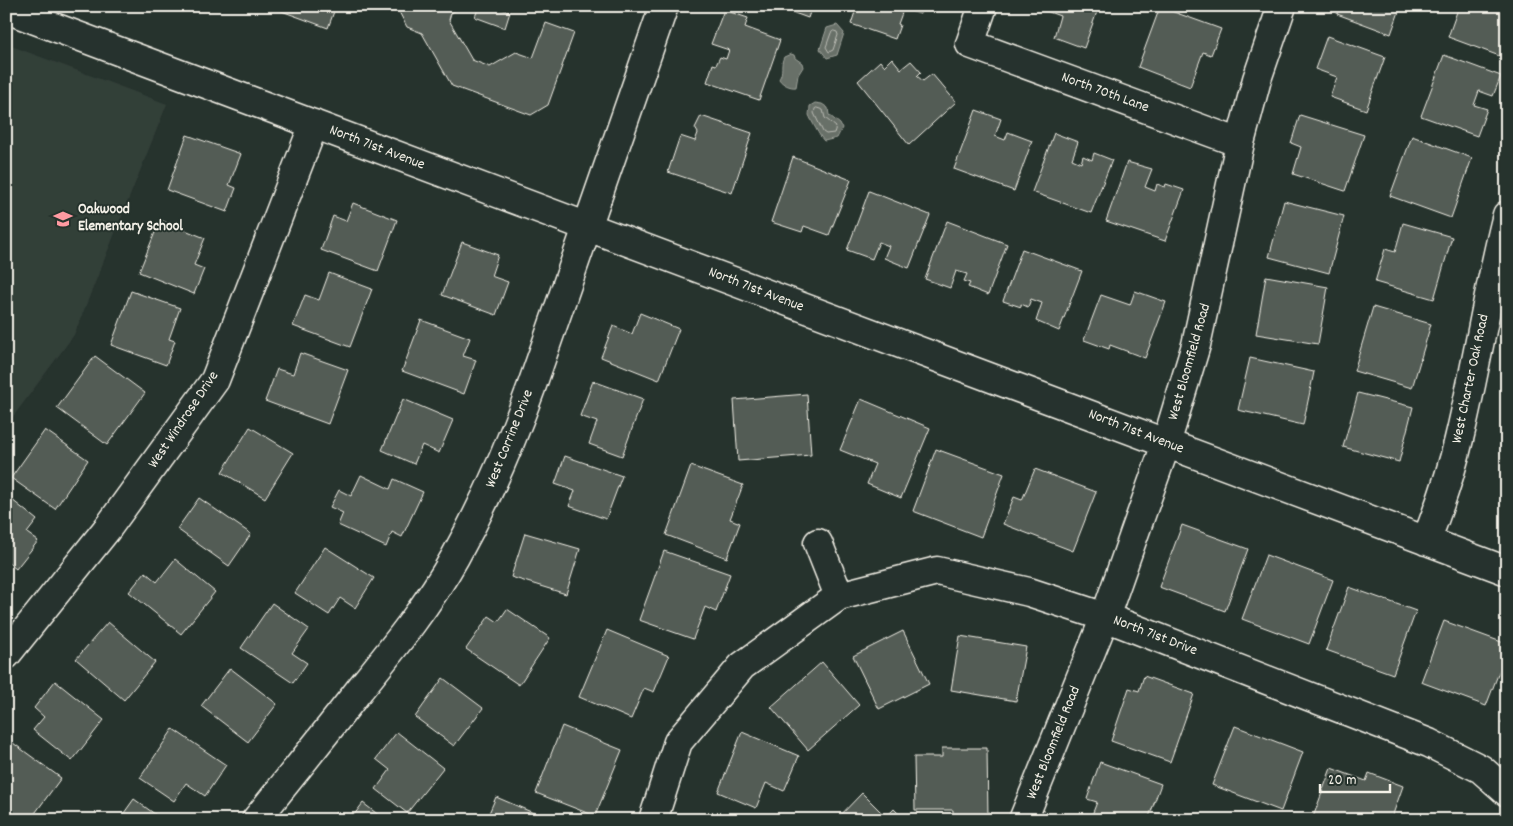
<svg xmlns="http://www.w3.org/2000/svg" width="1513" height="826" viewBox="0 0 1513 826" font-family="Dekko,sans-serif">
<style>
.built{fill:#333f39}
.water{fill:#676f68;stroke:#9fa39b}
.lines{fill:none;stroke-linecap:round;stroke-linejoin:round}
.shore{stroke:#bcbdb5;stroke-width:1}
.building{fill:#525c55;stroke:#f4f1e8}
.minor-casing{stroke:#f4f1e8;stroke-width:31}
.minor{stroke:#26332d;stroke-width:28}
.labels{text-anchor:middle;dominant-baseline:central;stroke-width:4;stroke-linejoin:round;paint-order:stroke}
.street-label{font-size:15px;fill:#f4f1e8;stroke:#26332d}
.poi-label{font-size:15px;font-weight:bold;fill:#f4f1e8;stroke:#26332d;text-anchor:start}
</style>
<rect width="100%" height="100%" fill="#26332d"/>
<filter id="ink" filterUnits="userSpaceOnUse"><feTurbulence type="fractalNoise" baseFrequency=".02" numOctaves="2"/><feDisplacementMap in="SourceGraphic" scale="10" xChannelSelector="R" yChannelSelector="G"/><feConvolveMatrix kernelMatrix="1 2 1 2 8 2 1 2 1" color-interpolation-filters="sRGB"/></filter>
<g filter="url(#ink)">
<path class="built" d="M6,44L167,104L74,335L6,426Z"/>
<path class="water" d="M837,25L844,33L837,55L827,58L820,49L827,28Z
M791,54L794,55L795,58L802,63L803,67L798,75L796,87C790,88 782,84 779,79C784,71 780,64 784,57Z
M815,103L822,104L828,108L829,115L840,124L842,128L837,138L824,141C820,137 811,120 809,115C809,114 810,108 810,106Z"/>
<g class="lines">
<path class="shore" d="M834,31L837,32L838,35L833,50L829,52L826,47L831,33Z
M817,108L823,110L825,118L836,127L834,133L826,134L823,132L814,113L815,109Z"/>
</g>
<path class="building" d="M268,6H336L328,28Z
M396,6H463L451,13L449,20L472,60L490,67L516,52L533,58L546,23L574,33L548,105L531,115L452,86L422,33L407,27Z
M479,6H494L510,12L505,28L475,17Z
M775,6H812L808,18Z
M857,6H923L920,14L900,8L899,12L902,13L898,24L900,25L895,39L851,24Z
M1038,6H1099L1084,48L1054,37L1060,16L1038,8Z
M1340,6H1401L1391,34L1337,14Z
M1459,6H1507V54L1505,58L1448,37Z
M1160,7L1221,29L1211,55L1203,52L1190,87L1138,67Z
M724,10L748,18L745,27L780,40L759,100L707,82L713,64L716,65L720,57L726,59L729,50L711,44Z
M1327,36L1385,57L1366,110L1330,97L1337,77L1315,69Z
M1444,55L1501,76L1493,96L1479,91L1474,105L1487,109L1477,136L1421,116Z
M892,58L901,69L911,61L921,72L917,76L923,81L932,74L956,102L909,145L858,81L880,61L884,66Z
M976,110L1001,119L995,136L1005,140L1008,132L1032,141L1014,191L954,169Z
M1300,115L1364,135L1345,191L1293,174L1301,147L1291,143Z
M701,116L752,133L732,193L668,172L680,136L695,141L698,133L695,128Z
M1054,133L1078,142L1072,159L1081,163L1083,156L1092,160L1094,153L1112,160L1091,213L1032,192Z
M187,135L241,154L229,185L236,188L227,212L167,190Z
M1412,136L1472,158L1451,218L1390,196Z
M793,157L851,180L829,235L804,226L802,232L771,222Z
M1127,162L1152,169L1145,187L1155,191L1157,184L1165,187L1166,184L1184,190L1165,241L1106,221Z
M869,191L930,215L909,268L884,258L889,246L879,242L872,259L847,250Z
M1284,201L1344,216L1329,273L1269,257Z
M353,203L397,220L378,271L321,250L333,216L346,221Z
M160,220L205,238L194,265L204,269L194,294L139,272Z
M947,221L1007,244L988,295L968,287L970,283L964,281L967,274L956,271L950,288L925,279Z
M1403,223L1452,237L1434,299L1375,282L1385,249L1395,252Z
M462,242L498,255L491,276L508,282L496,315L442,295Z
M1022,249L1082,271L1059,331L1036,321L1042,303L1031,299L1028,307L1021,304V307L1003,301Z
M329,273L372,289L350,347L293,326L305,295L319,300Z
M1266,276L1328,287L1318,344L1256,334Z
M131,291L180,308L169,339L175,341L166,365L111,345Z
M1135,291L1166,302L1145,358L1110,345L1109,349L1084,340L1101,295L1130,305Z
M1373,307L1431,324L1412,388L1354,371Z
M640,313L679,329L659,380L601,357L613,326L632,334Z
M421,320L470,338L463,356L476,360L464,394L402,371Z
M300,353L348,370L328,424L265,401L277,369L293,374Z
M95,356L145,393L107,445L57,408Z
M1250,358L1314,372L1303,425L1238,410Z
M593,381L643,399L622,456L589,444L597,422L580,416Z
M1358,393L1413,407L1399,462L1343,447Z
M807,394L811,455L738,461L734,400Z
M403,399L453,420L439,453L422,445L414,464L382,450Z
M861,399L930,428L901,498L867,484L875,464L840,450Z
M250,427L293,453L265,498L222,472Z
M45,430L88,460L55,509L11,478Z
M936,449L1004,474L981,537L913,511Z
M565,456L622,476L606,519L569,506L575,491L555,484Z
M691,466L743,485L730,519L740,523L727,558L666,535Z
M1035,469L1096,492L1073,551L1003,524L1014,497L1022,500Z
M1507,469V486L1501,484Z
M361,475L390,489L394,479L423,492L402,537L392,532L386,547L338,525L343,513L330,507L339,490L351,496Z
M6,495L37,520L27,533L38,541L16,569L6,561Z
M199,498L251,534L229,566L177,529Z
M1182,525L1248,549L1225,611L1159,587Z
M525,533L580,549L566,594L511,577Z
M325,547L374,578L355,608L340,598L329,615L295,593Z
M664,551L730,574L716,612L705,607L693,639L639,620Z
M1266,555L1333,580L1309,644L1242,619Z
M175,559L215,592L181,634L129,592L145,572L157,582Z
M1349,587L1416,611L1393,674L1326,650Z
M272,603L309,629L292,653L307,663L293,683L241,648Z
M507,609L550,638L519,685L466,649L489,616L498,622Z
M1444,621L1507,644V651L1486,706L1421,682Z
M108,622L155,662L124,700L76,659Z
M607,630L669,656L654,692L644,688L631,719L579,697Z
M903,631L929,684L879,709L853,656Z
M960,636L1026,647L1016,701L951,690Z
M822,662L859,705L808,750L771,707Z
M230,668L277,704L248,742L201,706Z
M1144,676L1194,694L1170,762L1111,741L1129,688L1139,691Z
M443,678L483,708L454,746L415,717Z
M55,681L104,720L72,761L33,730L44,717L34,708Z
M1507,712V726L1501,723Z
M562,726L622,750L595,816L536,793Z
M1235,726L1303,752L1281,811L1212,785Z
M173,729L226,765L205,796L186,783L174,801L140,778Z
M397,732L443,768L407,813L376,789L390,770L376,759Z
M742,732L799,756L784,791L766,783L756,808L718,792Z
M13,743L61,778L30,820H19L6,810V753Z
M942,748H987L988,819H953V810H915L914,757H942Z
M1100,762L1161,784L1148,820H1090L1097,802L1087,799Z
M1331,768L1366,781L1369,773L1403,786L1391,820H1312Z
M862,793L886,817L894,809L905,820H836Z
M496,797L550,820H486Z
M134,799L163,820H119Z
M363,803L385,820H350Z
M336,812L346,820H330Z"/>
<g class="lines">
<g class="minor-casing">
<path id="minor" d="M983,6L970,44L1240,143
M6,9L1507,571
M1426,541C1439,508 1451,474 1459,439C1477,365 1488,289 1507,215
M818,543L839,596
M6,655L107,529L215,380L314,124
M256,820C291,776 326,733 360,689C394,647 429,604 455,557C485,503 510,446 531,388L664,6
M653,820L678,742L742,666L839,596L937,571L1029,592L1105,617L1429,743L1481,769L1507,792
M1023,820L1105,617L1166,444L1196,345L1240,143L1257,79L1282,6"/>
</g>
<use href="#minor" class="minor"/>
</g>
</g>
<defs>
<g id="school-bare" transform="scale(1.5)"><path d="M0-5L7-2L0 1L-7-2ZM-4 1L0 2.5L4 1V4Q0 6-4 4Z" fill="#ff9aa2" stroke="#26332d" stroke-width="2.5" paint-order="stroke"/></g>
</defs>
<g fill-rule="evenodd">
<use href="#school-bare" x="63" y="219"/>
</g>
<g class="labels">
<g class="street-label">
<text transform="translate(1105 93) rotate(20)">North 70th Lane</text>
<text transform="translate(377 148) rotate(21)">North 71st Avenue</text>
<text transform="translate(756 290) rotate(21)">North 71st Avenue</text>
<text transform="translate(1190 362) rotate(-74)">West Bloomfield Road</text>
<text transform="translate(1471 379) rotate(-78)">West Charter Oak Road</text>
<text transform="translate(184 420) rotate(-56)">West Windrose Drive</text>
<text transform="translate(1136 432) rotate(21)">North 71st Avenue</text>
<text transform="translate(510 439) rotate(-68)">West Corrine Drive</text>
<text transform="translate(1155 636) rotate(21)">North 71st Drive</text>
<text transform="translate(1054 743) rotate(-68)">West Bloomfield Road</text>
</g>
<g class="poi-label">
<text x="78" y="210">Oakwood<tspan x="78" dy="17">Elementary School</tspan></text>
</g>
</g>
<rect width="1513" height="826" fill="none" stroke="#26332d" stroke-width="25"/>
<rect x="12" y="12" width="1488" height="801" fill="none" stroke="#f4f1e8" stroke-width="2" filter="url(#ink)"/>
<path d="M1320 784v8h70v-8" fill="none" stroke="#f4f1e8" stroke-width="2.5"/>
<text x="1328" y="784" font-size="15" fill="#f4f1e8" stroke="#26332d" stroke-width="4" paint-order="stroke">20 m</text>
</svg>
